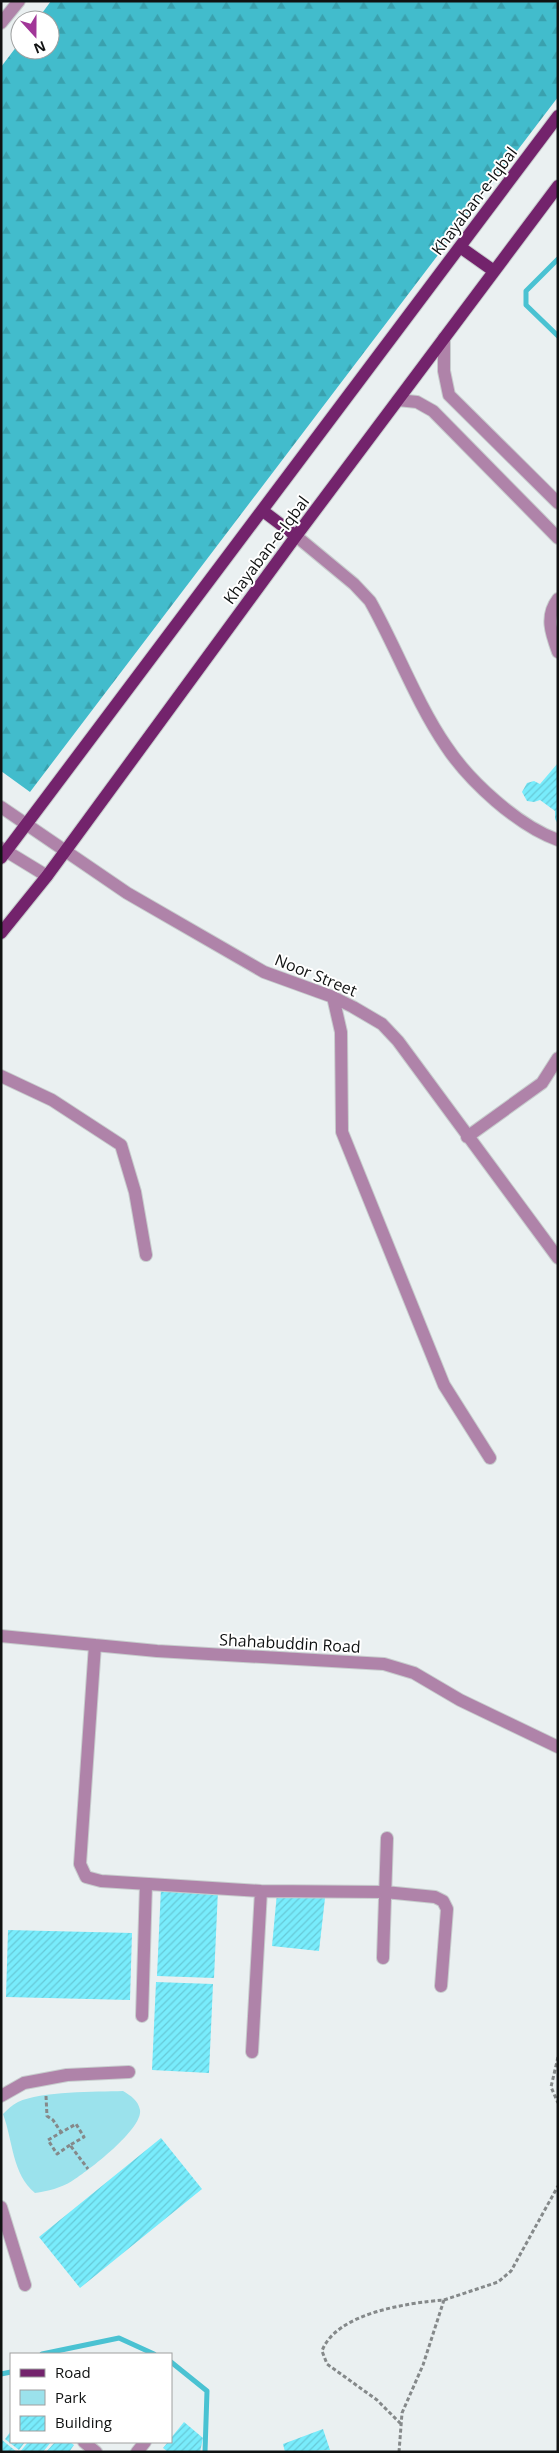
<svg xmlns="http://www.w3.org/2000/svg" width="559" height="2453" viewBox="0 0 559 2453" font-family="'Open Sans',sans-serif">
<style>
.green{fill:#9be2ec}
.forest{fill:url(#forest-firs)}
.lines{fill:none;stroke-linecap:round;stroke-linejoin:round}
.stream{stroke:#4ac2d2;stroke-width:5}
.building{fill:url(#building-hatch)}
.minor-casing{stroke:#c7cccd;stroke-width:14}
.major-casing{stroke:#c7cccd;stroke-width:14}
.path{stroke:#85898a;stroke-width:3;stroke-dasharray:4 2.5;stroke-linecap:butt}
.minor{stroke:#af83a9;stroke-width:12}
.major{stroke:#73236c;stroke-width:12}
.labels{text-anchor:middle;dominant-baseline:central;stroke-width:4;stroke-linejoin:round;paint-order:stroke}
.street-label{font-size:16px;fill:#101212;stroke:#fff}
</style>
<defs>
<pattern id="forest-firs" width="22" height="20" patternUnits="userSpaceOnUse" patternTransform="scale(1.25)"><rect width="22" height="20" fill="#42bccc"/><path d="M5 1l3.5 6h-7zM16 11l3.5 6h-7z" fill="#39a1ae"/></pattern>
<pattern id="building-hatch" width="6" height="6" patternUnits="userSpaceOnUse" patternTransform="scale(1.25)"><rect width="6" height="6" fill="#78ecfc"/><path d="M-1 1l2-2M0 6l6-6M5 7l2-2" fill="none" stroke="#67c9d7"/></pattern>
</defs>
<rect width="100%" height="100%" fill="#eaf0f1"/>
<path class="green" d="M123,2091C131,2096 138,2100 140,2110C143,2129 88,2171 72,2181C61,2188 48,2191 35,2193C12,2174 13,2141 3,2114C8,2109 12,2105 18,2102C41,2091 96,2092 123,2091Z"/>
<path class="forest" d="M51,1H558V97L30,792L1,771V67L20,42V50H50V20H37Z"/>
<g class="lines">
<path class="stream" d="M558,259L526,291V305L558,336
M42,2354L119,2338L154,2354
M171,2362L207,2391L205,2452
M1,2374L11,2372"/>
</g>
<path class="building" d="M558,763V824L555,819V811L540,800L534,802L527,801L522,792L527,783L534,781L540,784Z
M161,1887L218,1890L214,1978L157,1976Z
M277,1893L325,1898L319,1951L272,1946Z
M8,1930L132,1933L130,2000L6,1997Z
M156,1982L213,1984L209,2073L152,2070Z
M161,2138L202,2189L80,2288L39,2237Z
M184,2422L203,2438L200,2452H168L163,2448L168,2442H171V2438Z
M323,2429L330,2450L285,2452L283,2444Z
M11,2431V2442H25L19,2450L5,2439Z
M2,2440L17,2452H1Z
M28,2442H51L43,2452H20Z
M55,2442H70L74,2445L69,2452H46Z"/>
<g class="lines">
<g class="minor-casing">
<path id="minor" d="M1,23L19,1
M444,338V371L449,395L558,503
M398,400L417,402L433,411L558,538
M296,536L354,584L370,601C396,647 416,702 446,746C469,781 518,826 558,840
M558,599C545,616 551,633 558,652
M1,807L127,893L264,972L333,997L353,1007L382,1024L398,1041L558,1258
M1,848L47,876
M333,997L341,1032L342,1132L444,1385L490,1458
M1,1076L52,1100L121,1145L135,1192L146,1255
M467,1137L542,1083L558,1058
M1,1636L157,1651L384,1664L414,1673L460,1700L558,1747
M95,1645L80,1864L86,1877L101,1881L261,1891L385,1892L435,1897L443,1901L447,1909L441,1986
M383,1958L387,1838
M142,2016L146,1884
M252,2052L261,1891
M1,2096L24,2083L67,2075L129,2072
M1,2207L25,2285
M84,2442L96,2452
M137,2452L145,2442"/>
</g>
<g class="major-casing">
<path id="major" d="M460,247L494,271
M263,511L296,536
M1,858L558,116
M1,933L47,876L296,536L558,186"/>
</g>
<path class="path" d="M558,2057L551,2087L558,2103
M46,2096L47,2116L53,2120L61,2132
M70,2145L57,2154L48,2140L76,2124L84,2137L70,2145L88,2169
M444,2300L498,2282L511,2271L558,2186
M399,2452L402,2413L423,2365L444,2300C407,2303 336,2313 322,2351L327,2364L377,2400L401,2424"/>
<use href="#minor" class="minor"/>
<use href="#major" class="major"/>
</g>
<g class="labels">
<g class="street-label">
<text transform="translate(474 201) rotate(-53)">Khayaban-e-Iqbal</text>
<text transform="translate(266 550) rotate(-53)">Khayaban-e-Iqbal</text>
<text transform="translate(316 975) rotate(22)">Noor Street</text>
<text transform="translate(290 1643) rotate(3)">Shahabuddin Road</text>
</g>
</g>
<rect width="559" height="2453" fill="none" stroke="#101212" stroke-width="5"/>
<rect x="10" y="2353" width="162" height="90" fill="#ffffff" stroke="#9fa0a0"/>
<rect x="20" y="2369" width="25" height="8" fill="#73236c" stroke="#9fa0a0"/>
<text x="55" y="2378" font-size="15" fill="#101212">Road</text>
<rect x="20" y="2390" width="25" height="15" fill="#9be2ec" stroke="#9fa0a0"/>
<text x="55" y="2403" font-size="15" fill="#101212">Park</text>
<rect x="20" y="2416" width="25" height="15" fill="url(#building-hatch)" stroke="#9fa0a0"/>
<text x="55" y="2428" font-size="15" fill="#101212">Building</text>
<g transform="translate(35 35) rotate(159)"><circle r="24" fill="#ffffff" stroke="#9fa0a0"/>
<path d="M0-4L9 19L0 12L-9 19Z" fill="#a13698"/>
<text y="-8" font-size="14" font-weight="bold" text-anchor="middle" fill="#101212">N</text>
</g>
</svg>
